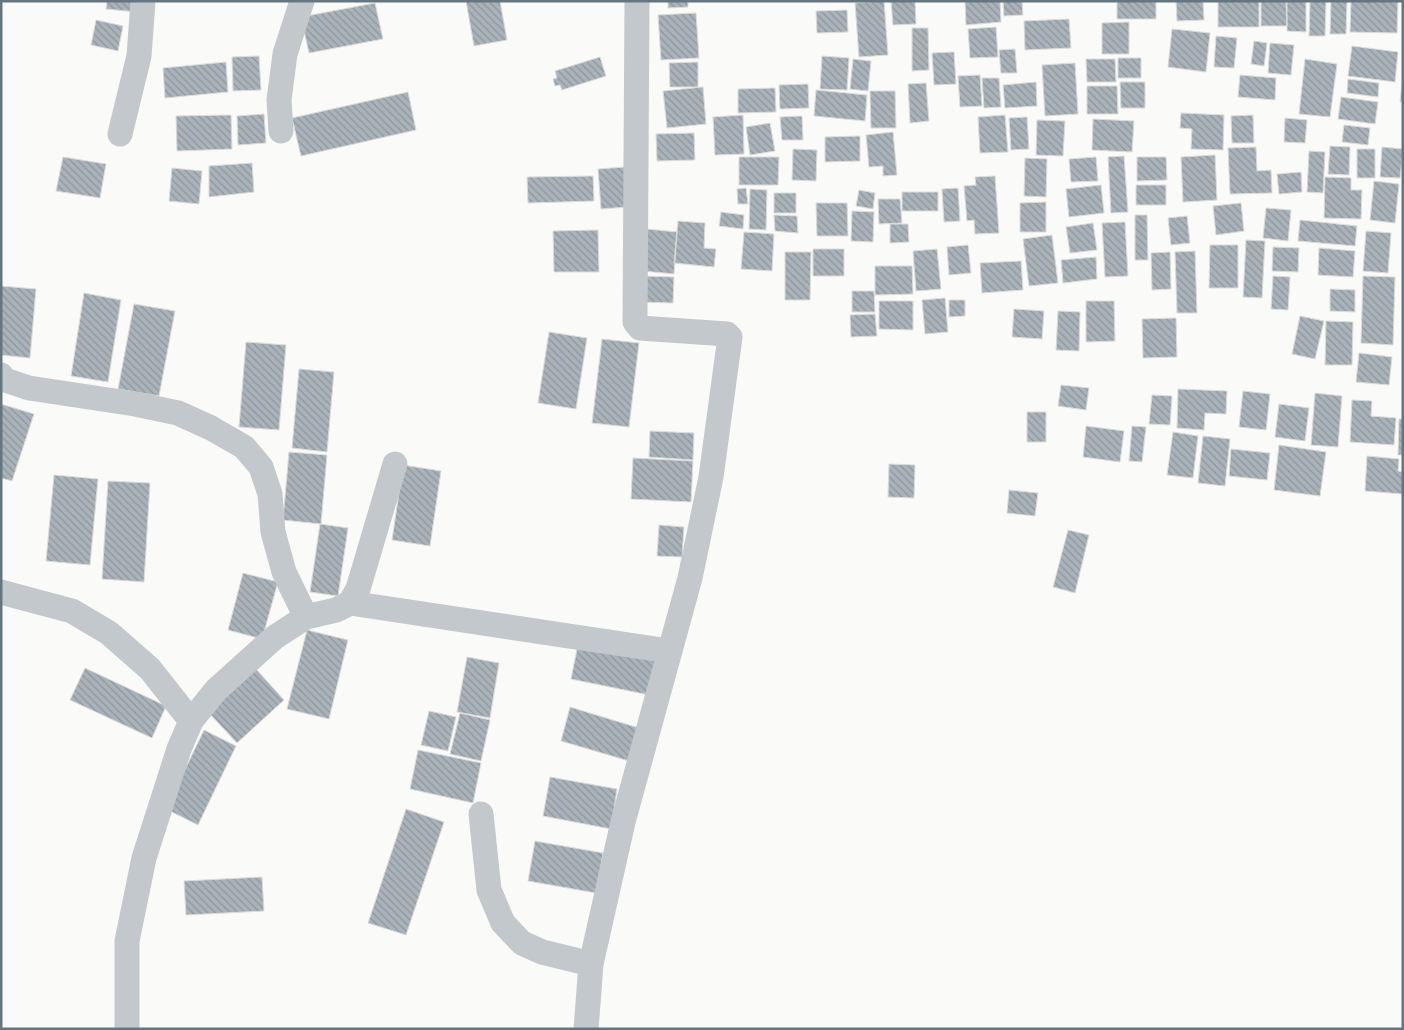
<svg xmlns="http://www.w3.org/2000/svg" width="1404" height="1030" viewBox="0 0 1404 1030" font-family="'Sofia Sans Condensed',sans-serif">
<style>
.building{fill:url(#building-back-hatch);stroke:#dcdcda}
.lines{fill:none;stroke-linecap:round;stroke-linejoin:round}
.street{stroke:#c3c8cc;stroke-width:25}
</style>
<defs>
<pattern id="building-back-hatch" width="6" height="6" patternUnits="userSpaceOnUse" patternTransform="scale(1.25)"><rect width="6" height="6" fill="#aab3b9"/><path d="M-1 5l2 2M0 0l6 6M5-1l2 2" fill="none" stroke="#8e969c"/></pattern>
</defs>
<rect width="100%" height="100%" fill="#fafaf8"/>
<path class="building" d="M107,1H137L136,12L106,9Z
M466,1H500L507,40L474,46Z
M668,1H688V7L668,8Z
M884,1L888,55L859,57L855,3Z
M891,1H915L916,24L893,25Z
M965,1H1000L1001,22L966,25Z
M1003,1H1022L1023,15L1004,16Z
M1117,1H1156V19H1117Z
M1176,1H1203L1204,20L1177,21Z
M1218,1H1259V27H1218Z
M1261,1H1286L1287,26H1261Z
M1287,1H1306V32L1287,31Z
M1310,1H1326L1325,36H1309Z
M1331,1H1347L1346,34H1330Z
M1351,1H1398L1397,33L1350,32Z
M375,3L383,39L309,53L301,17Z
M847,10L848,32L817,33L816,11Z
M696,13L699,58L661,60L658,15Z
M1069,19L1071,48L1025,50L1024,21Z
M96,20L123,26L118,51L91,45Z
M1129,22V54H1102V23Z
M996,27L998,57L970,58L968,29Z
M912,28H928L929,70L912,71Z
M1172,29L1210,33L1206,72L1168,67Z
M1216,36L1237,38L1234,68L1214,67Z
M1254,41L1267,43L1264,66L1251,64Z
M1270,43L1294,45L1291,75L1268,73Z
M1352,46L1398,52L1395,82L1348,76Z
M1015,49L1017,73H1001L999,50Z
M954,52L956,84L934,85L932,53Z
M259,56L261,90L233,91L232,57Z
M822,56L849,58L847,90L820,89Z
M600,57L606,76L562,90L560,85L555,86L553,79L557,78L555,71Z
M1118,58H1141V78H1118Z
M853,59L871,61L868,91L850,89Z
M1086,59H1115L1116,82H1087Z
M1305,59L1337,64L1330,117L1299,114Z
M226,62L228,92L165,98L163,68Z
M698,62V87H670L669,63Z
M1075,63L1078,114L1045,116L1042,65Z
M980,75L982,106L960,107L958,76Z
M1240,75L1276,78L1275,100L1238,97Z
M982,78H999L1001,107L984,108Z
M1348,79L1379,83L1378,97L1347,93Z
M1036,82L1037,106L1005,108L1003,85Z
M1120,82H1145V108H1121Z
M926,83L929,121L910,123L908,84Z
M808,84L809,108L780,109L779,85Z
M1402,84H1403V102H1400Z
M1087,86H1117L1118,114H1087Z
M703,87L706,124L667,128L663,91Z
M775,88L776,112L738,113V89Z
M816,90L867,95L865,121L814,116Z
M870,91H895L896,128H871Z
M408,92L416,130L301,156L292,118Z
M1341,97L1378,102L1375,124L1338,119Z
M1181,113L1224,115L1223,150L1191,149L1192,129L1180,128Z
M264,114L266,143L238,145L237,116Z
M231,115L232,149L177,151L176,116Z
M743,115L744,154L715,155L713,117Z
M1005,115L1008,152L980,153L978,117Z
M1253,115L1254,143H1232L1231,116Z
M802,116L803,140H782L780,117Z
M1027,117L1029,149L1011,150L1009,118Z
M1285,118L1307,120L1305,143L1284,142Z
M1093,119L1134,121L1132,152L1092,150Z
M1037,120L1065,121L1063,156L1036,155Z
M770,123L775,151L750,155L746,127Z
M1344,125L1370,128L1368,145L1342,142Z
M893,132L897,175L883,176V166L869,167L866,135Z
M694,133L695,160L657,161L656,134Z
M860,136V161L825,162V137Z
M1330,146L1350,147L1349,175L1328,174Z
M1256,147L1257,171L1271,170L1272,193L1230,194L1228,148Z
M1382,147L1403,149L1400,178L1380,177Z
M793,149L817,150L816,181L792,180Z
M1357,149H1375V178H1357Z
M1309,151L1325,152L1323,193L1307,192Z
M1215,155L1217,200L1183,202L1181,157Z
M1124,156L1128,212L1111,213L1108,157Z
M63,157L106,164L100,198L56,191Z
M739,157H779L778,185H739Z
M1096,157L1098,181L1071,182L1069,159Z
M1137,157H1166L1167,180L1137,181Z
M1025,158L1047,159L1046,197L1024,196Z
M252,163L254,192L209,197V166Z
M625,167L628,207L601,209L598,169Z
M172,168L202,171L199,204L169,201Z
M1301,172L1302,192L1279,194L1277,174Z
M593,176L594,201L528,203L527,177Z
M995,176L999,233L975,234L974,220L967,221L964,186L976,185L975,177Z
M1325,177L1351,178V190H1362L1361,219L1324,218Z
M1374,181L1399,184L1395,223L1370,220Z
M1101,185L1104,213L1069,217L1066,189Z
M1136,185H1166V205H1136Z
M746,188L748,204H738L737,189Z
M958,188L960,221L944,222L942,189Z
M750,189L767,190L766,230L749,229Z
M859,190L875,193L873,209L856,206Z
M902,192H938V211H902Z
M774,193H796V213H774Z
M878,199H900L902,223L879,224Z
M1046,202V232H1020V203Z
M816,203H847L848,236H817Z
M1241,203L1244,231L1216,235L1213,206Z
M1266,208L1291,210L1288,241L1263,238Z
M852,211L874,212L873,242L851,241Z
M721,212L744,215L743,229L719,226Z
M774,215L797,216L798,233L775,231Z
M1135,215H1147L1148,260H1135Z
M1187,216L1190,243L1171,245L1168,218Z
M1300,220L1357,226L1355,246L1298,241Z
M678,221L705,223L704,248L716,249L714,267L674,263Z
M1125,222L1128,276L1105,277L1102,223Z
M1093,223L1097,250L1070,253L1066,227Z
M890,224H908L909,242L890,243Z
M647,229L677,232L674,274L643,271Z
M598,230L599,272H554L553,231Z
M1366,231L1391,233L1388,273L1363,271Z
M744,232L774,234L772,271L741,269Z
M1052,235L1058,283L1029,286L1023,239Z
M1246,240L1265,241L1262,298L1243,297Z
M968,245L971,273L949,275L947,247Z
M1210,245H1238V288H1209Z
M1273,247L1299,248L1298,272L1272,271Z
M1319,248L1355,251L1353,277L1318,275Z
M813,249H844V276H813Z
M937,249L941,289L916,291L913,251Z
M1195,251L1197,313H1177L1175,252Z
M785,252H811L810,300H785Z
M1170,252L1171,289L1152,290L1151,253Z
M1096,257L1097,279L1063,283L1061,260Z
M1021,261L1023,290L982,293L980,263Z
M875,266H912L913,294L875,295Z
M642,276L674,277L673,303L641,302Z
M1273,276L1290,277L1288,310L1271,309Z
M1363,276L1395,277L1393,345L1361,343Z
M1,286L36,289L30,358L1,355Z
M1330,289L1355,290V312L1330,311Z
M852,291H874L875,312H852Z
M84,293L121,300L108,382L71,376Z
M945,298L948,332L925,334L922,300Z
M949,300H965V316L949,317Z
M879,301H913V330L879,329Z
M1086,301H1114L1115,341L1086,342Z
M134,304L175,311L159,396L118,389Z
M1014,309L1044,311L1042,339L1012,337Z
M1058,311L1080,312L1079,351L1056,350Z
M875,314L877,336L851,337L850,315Z
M1300,316L1324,321L1315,359L1292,354Z
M1176,318L1177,357L1143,358L1142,319Z
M1326,321L1353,322L1352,365H1325Z
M549,332L587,338L576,409L538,403Z
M602,339L639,343L629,427L592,423Z
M246,342L286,345L279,430L239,427Z
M1359,353L1392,357L1389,385L1356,382Z
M299,369L334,372L327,452L292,448Z
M1061,385L1089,388L1086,410L1058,406Z
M1178,389L1227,391L1226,414L1205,413L1204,430L1177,428Z
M1243,391L1270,394L1266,430L1239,427Z
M1315,393L1342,396L1338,447L1311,445Z
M1152,395L1172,396L1170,425L1149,424Z
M1352,400L1372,401L1371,416L1396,418L1394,445L1350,442Z
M1,404L34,414L12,481L1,478Z
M1279,404L1309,408L1305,441L1275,437Z
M1027,412H1046V442H1027Z
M1399,419H1403V455H1398Z
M1086,426L1124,431L1120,462L1083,457Z
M1132,426L1146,427L1142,462L1129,461Z
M650,431L694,433L693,460L649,457Z
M1173,432L1198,436L1193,478L1167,475Z
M1203,436L1230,439L1225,486L1198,483Z
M1279,445L1326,452L1320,496L1274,490Z
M1231,449L1270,453L1267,480L1229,476Z
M289,452L327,455L321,524L283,520Z
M1367,456L1399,459L1398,471L1403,472V494L1365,491Z
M633,458L693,461L691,502L631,499Z
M889,464L915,465L914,498L888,497Z
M403,465L441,471L430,546L392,540Z
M54,475L98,479L90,565L46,561Z
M108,481L150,483L144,582L102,579Z
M1009,490L1038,493L1035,516L1007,513Z
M320,524L348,528L338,596L310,592Z
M659,525L684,527L682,557L657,556Z
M1068,530L1089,535L1075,593L1053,587Z
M243,573L278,582L262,639L228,630Z
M307,630L348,640L329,719L287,709Z
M578,644L656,659L649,695L571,679Z
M467,657L499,663L490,718L457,712Z
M85,668L166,706L152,738L70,700Z
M256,669L284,700L237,743L209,713Z
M570,707L639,728L629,761L561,741Z
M429,711L456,717L448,751L421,745Z
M460,713L490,720L481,761L450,754Z
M204,730L236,746L198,825L166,809Z
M418,750L481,763L473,803L410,789Z
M550,777L617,789L611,829L543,816Z
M406,809L444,822L406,935L368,923Z
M535,841L603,853L596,893L528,881Z
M262,877L264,911L186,915L184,881Z"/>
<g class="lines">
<path class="street" d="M281,131L279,100L285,54L302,1
M120,134L139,56L143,1
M1,375L5,380L29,388L135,404L178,413L211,428L244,447L261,467L270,494L273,532L284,572L306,617
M1,592L72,611L109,633L150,669L191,721
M350,603L669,651
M481,814L489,890L503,923L522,943L542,952L591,964
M127,1029V941L144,858L179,749L191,721L216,690L275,637L306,617L336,610L350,603L358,589L395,464
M586,1029L591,964L623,822L690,578L711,477L730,337L727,334L640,328L635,322L637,1"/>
</g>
<rect width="1404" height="1030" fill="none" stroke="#657683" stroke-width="5"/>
</svg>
